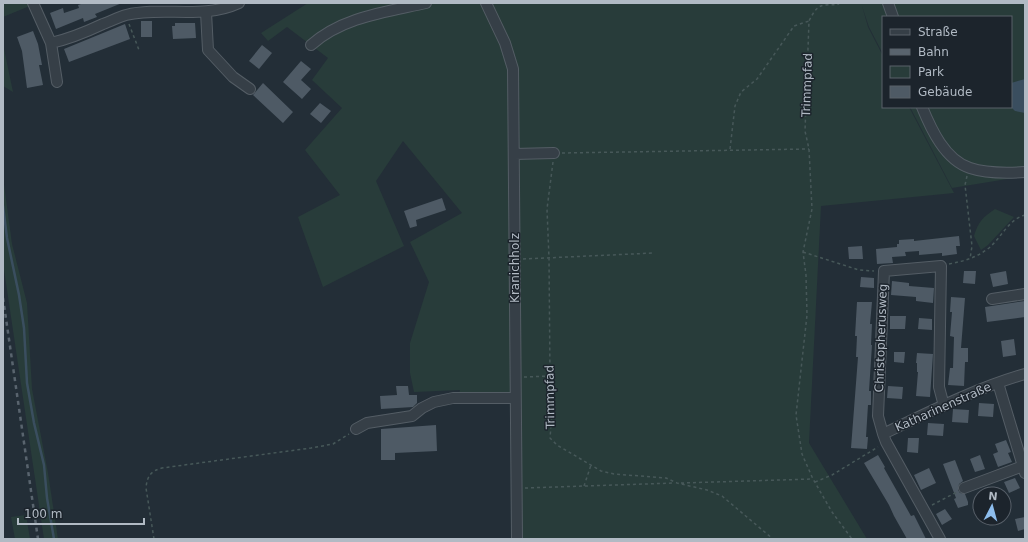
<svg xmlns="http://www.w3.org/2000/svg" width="1028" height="542" viewBox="0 0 1028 542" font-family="'DejaVu Sans',sans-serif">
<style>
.green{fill:#283c3a}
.water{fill:#3a4e5f}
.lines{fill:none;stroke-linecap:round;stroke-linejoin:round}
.stream{stroke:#3a4e5f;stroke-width:2.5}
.building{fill:#4e5a65}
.minor-casing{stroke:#545d65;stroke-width:12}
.path{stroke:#475859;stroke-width:1.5;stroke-dasharray:3 3;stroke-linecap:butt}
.minor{stroke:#363f47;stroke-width:10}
.rail{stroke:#59646e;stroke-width:2.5;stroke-dasharray:4 4;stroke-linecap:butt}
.labels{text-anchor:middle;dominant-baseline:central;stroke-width:3;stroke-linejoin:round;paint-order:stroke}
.street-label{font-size:12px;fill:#b1bac4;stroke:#1c242c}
</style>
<rect width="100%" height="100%" fill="#232e37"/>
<path class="green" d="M3,3H37L3,17Z
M308,3H1025V176L952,188L910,107H1011V17H883V54L869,27L862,6L868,27L883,56V107H909L954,193L821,206L809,443L867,539H518V394L459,395L460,390L414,392L410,373V343L429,282L410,242L462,213L403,141L376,181L404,246L323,287L298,217L340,195L305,150L342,108L312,80L328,58L287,27L268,41L261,33Z
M3,44L13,92L3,86Z
M3,177L12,244L27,303L32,389L48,473L58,539H44L3,263Z
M995,209L1014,217L988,245L981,250L974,236C978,222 983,217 995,209Z
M26,515L30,539H15L11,517Z"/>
<path class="water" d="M1025,79V113L1015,111L1011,107V83Z"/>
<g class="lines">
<path class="stream" d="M3,206L7,238L19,295L24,328L27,383L34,423L44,465L47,498L54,539"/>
</g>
<path class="building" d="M84,3H122L95,14L97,17L84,22L83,18L56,29L50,13L63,8L64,13L79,8L78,5Z
M141,21H152V37H141Z
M175,23H195L196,38L173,39L172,26H175Z
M125,24L130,39L69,62L64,49Z
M33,31L38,44L42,65H39L43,85L27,88L22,51L17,37Z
M262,45L272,53L259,69L249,61Z
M301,61L311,69L301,80L311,89L302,99L283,82Z
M263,83L293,112L283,123L253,95Z
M320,103L331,111L321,123L310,114Z
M442,198L446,210L416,220L417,226L410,228L404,211Z
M959,236L960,246H956L957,254L942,256V253L919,255V251L905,252L906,256L892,257L893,263L877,264L876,249L897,247V244H899V240L914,239V241Z
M862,246L863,259H849L848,247Z
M964,271H976L975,284L963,283Z
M1006,271L1008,284L993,287L990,274Z
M861,277L874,278V288L860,287Z
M892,281L909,283V286L934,288L933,303L916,301V297L891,295Z
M951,297L965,298L961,348H968V362H965L964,386L948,385L950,368H953L954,337L950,336L952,312H950Z
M1025,301V317L987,322L985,307Z
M857,302H872L870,324H872L871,345H872L869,391H871V405H868L866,437H868L867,449L851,448L858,357H856L857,336H855Z
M890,316H906L905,329H890Z
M919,318L932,319V330L918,329Z
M1014,339L1016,355L1003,357L1001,341Z
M894,352H905L904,363L894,362Z
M917,353L933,354L930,397L916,396L918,372H917V363H916Z
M396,386H408L409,395H417V403L413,407L381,409L380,396L397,395Z
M888,386L903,387L902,399L887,398Z
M979,403L994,404L993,417L978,416Z
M953,409L969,410L968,423L952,422Z
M928,423L944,424L943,436L927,435Z
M436,425L437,451L395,453V460H381V429Z
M908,438H919L918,453L907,452Z
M1006,440L1011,452L1008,453L1012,462L998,467L993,454L998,452L995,444Z
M878,455L885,467L884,468L911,516L914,515L926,539H907L894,516L889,505L864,463Z
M980,455L985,469L975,472L970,459Z
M955,460L963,481L959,484L958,490L960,493L965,494L968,502V505L958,508L954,499L956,498L943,464Z
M929,468L936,483L921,490L914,475Z
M1015,478L1020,488L1009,493L1004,482Z
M945,509L952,519L942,525L936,514Z
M1025,517V529L1018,531L1015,519Z"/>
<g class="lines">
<g class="minor-casing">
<path id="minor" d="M33,3L51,43L57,82
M486,3L505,43L513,69L517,539
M888,3L893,17
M206,12L208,50L233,77L250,89
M51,43C69,39 86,32 103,24C111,21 119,17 126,15C164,6 202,20 239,3
M311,45C342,17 386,12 426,3
M922,107C931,129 945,160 970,168C985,173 1010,173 1025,172
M514,154L554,153
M992,299L1025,294
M998,383L1025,473
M356,429L367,423L412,416L422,408L434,402L453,398H515
M883,434L878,416L884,271L941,266L939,387L944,406
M964,488L1023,466
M940,539L886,442L883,434C929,412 976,388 1025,374"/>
</g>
<path class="path" d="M840,3L837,5C820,4 817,5 809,21L805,131L809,149L812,209L803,252L806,275L807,315L796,415L802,454L813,479L832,512L852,539
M129,24L139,50
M730,149L735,106L741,92L757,79L794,26L809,21
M562,153L809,149
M553,162L547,209L549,258L550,376L552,414L550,438L557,445L601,471L614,474L666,478L677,483L707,490L722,496L773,539
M967,176L965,185L972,246L970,259
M803,252L859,270L874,271
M523,259L654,253
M949,264C964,261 976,258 989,248C1001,238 1009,219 1025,215
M524,377L550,376
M815,482L832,475L878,447
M681,483L813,479
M584,486L591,465
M525,488L675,483
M932,505L957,492
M154,539L146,488C147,476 151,471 162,468L311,448L333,444L349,434"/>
<use href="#minor" class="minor"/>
<path class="rail" d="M3,298L38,539"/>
</g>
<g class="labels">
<g class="street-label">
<text transform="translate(807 85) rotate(-88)">Trimmpfad</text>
<text transform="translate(515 268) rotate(-90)">Kranichholz</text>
<text transform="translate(881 338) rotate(-88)">Christopherusweg</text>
<text transform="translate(550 397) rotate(-91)">Trimmpfad</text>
<text transform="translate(943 407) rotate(-24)">Katharinenstraße</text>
</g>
</g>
<rect width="1028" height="542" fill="none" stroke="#b1bac4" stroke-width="8"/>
<rect x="882" y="16" width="130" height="92" fill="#1c242c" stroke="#586069"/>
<rect x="890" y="29" width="20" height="6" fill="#363f47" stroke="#586069"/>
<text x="918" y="36" font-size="12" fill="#b1bac4">Straße</text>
<rect x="890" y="49" width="20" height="6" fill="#59646e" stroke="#586069"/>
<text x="918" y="56" font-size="12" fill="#b1bac4">Bahn</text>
<rect x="890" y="66" width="20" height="12" fill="#283c3a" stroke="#586069"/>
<text x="918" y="76" font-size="12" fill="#b1bac4">Park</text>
<rect x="890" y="86" width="20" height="12" fill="#4e5a65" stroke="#586069"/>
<text x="918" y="96" font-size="12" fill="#b1bac4">Gebäude</text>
<g transform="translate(992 506) rotate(6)"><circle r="19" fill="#1c242c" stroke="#586069"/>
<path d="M0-3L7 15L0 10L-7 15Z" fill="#8dbded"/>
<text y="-6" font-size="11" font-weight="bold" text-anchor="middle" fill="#b1bac4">N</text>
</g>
<path d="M18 518v6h126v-6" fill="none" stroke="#b1bac4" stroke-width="2"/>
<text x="24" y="518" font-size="12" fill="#b1bac4" stroke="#1c242c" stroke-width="3" paint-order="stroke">100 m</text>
</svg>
